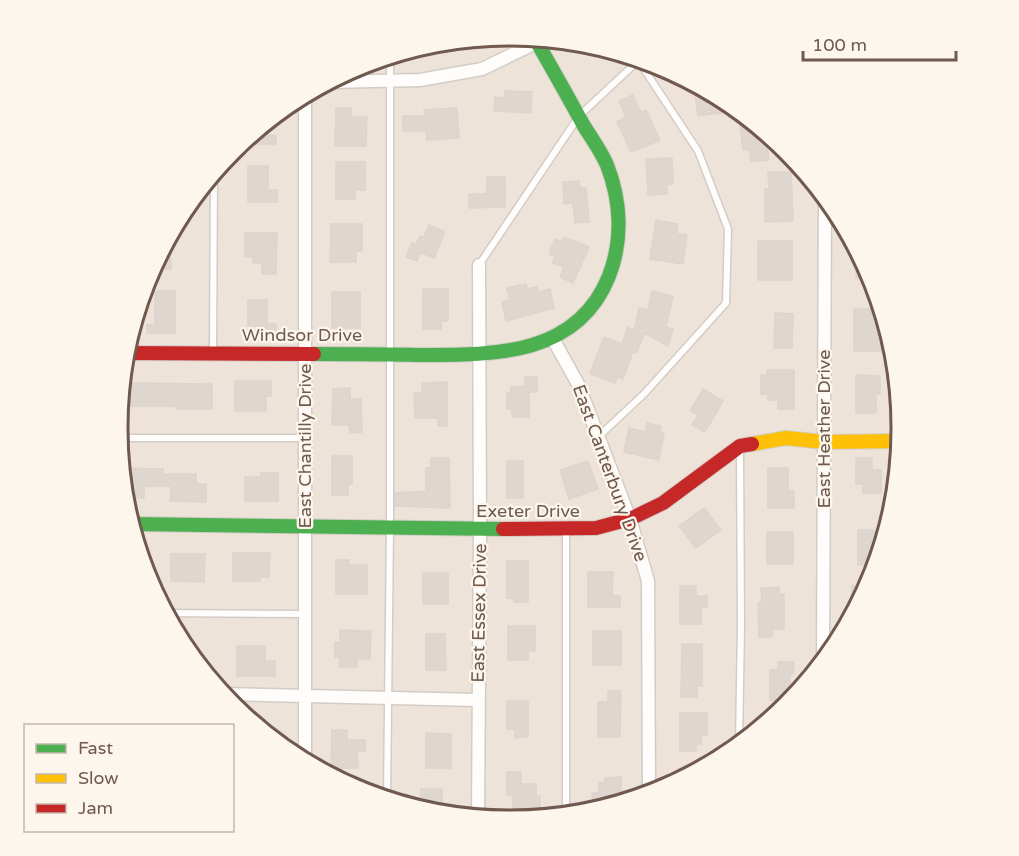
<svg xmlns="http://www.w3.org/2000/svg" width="1019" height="856" viewBox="0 0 1019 856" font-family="'Varela Round',sans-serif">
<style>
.residential{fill:#eee3d8}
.building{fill:#dfd6d0;stroke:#ded4cd;stroke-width:1.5}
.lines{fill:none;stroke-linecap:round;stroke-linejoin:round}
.lane-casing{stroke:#d3ccc5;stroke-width:9}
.street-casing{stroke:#d3ccc5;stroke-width:15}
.fast-casing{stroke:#d4cdc6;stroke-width:16}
.slow-casing{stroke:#d4cdc6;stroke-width:16}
.jam-casing{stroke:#d4cdc6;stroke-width:16}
.lane{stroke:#fefdfc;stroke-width:6}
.street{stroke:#fefdfc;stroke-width:12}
.fast{stroke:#4caf50;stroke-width:14}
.slow{stroke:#ffc107;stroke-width:14}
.jam{stroke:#c62828;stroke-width:14}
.labels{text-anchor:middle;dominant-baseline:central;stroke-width:4.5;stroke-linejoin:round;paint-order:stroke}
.street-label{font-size:18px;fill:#70594e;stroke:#fdf6ec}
.rim{fill:none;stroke:#70594e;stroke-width:3}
</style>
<rect width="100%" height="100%" fill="#f6f0ea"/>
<path class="residential" d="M118 428a391 391 0 1 1 782 0a391 391 0 1 1-782 0Z"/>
<path class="building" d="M694,88H700L715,96L716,100L722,99L726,101L727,112L698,116Z
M505,91L532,92L531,113L494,111L495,97L504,98Z
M633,95L641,112L646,110L660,140L631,152L617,122L626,117L619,101Z
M336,108H351V117H367L366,146H335Z
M457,108L459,138L427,140L426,131H403V116H425L424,110Z
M268,122V135L276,136V144H249V137Z
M754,124L765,133L769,160L751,162L749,149L743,150L740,126Z
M672,158L673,184H667V194L648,195L646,159Z
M336,162H365V190H355V199H336Z
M248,166H268V190H277V202H248Z
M768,172H791L793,221L765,222V189H769Z
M487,177H505V207L469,208V194H487Z
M579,181L580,188H586L589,222L575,223L573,203L564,204L563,182Z
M656,220L678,224L677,234L687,235L683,264L650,259Z
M331,224H362V251H356V262H330Z
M429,225L445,232L434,258L420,252L417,261L406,257L412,243L416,245L420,236L424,237Z
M245,233H277L276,274H262V263H253V257H245Z
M170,235L171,269H152L166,242Z
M564,237L589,247L573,283L560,277L564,267L552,263L555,257L549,254L555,239L562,242Z
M758,241H792V280H758Z
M856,248L871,278H856Z
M526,284L527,289L537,287L538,292L550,289L554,308L506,321L502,302L510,300L507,288Z
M423,289H448V321H441V329H423Z
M155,291H175V333H147V325H155Z
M652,291L673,296L666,327L673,329L668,346L645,333L636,353L633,352L623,379L618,377L615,383L590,373L604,337L622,344L628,327L634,331L639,308L648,310Z
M332,292H360V328H332Z
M248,300H267V324H276V336H259V326H248Z
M854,309H881L884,317L883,351H854Z
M775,313L793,314L792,348H774Z
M767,370H794V409H778V400H768V394H761V375H767Z
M856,375L880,376V394H876V413H856Z
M525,377H537V392H529V417H512V409H507V393H511V387H525Z
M235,381H271V396H266V411H235Z
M447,382V426H438V418H415L414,393L422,392V383Z
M128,383L212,384V409H176V406H128Z
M350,388V399H361L362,432L350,433L349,425H332L333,389Z
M703,389L723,401L705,432L692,425L698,415L690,411Z
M647,423L661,426L660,432L664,433L659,460L624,452L629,428L645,432Z
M332,456H352V484H348V495H332Z
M431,458H449L450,508L395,506V493L426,491V468H431Z
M856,458H872V470H881V493H863V484H856Z
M507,461H523V498H507Z
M588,461L598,489L569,499L560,470Z
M121,468L163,469V474H196V484H206V502L170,501L171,486H144V498H130V491H124Z
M768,468H788V491H794V508H768Z
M261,473H278V501H245V477H261Z
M704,508L721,530L696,548L679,526Z
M858,530H874V542H877V551H880L876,565H858Z
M767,532H793V564H767Z
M233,553H270L269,577H260V581H233Z
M171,554H205L204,582L171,581Z
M336,560H349V565H367V594H336Z
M507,561H528V602H514V598H507Z
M588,572H613L612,596H620V607H588Z
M423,573H448V604H423Z
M680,586H696V596H707V607H701V624H680Z
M852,586H868L853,613Z
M779,587V594H784V629H772V637H759L758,603H762L761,588Z
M508,626H535V651H528V660H508Z
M340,630L371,631L370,659H357V667H339L340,657H335V642H340Z
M593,631H621V665H593Z
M426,634H445L446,670H426Z
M682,644H702V686H697V697H681Z
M237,646H265V661H275V676H237Z
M778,662H794L793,674H790V701L770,700V670H778Z
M608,691H621L620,737H598V702H608Z
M507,701H528V737L515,738V729H507Z
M680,713H707V735H701V744H696V751H680Z
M332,730H347V740H365V751H357L358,768H331Z
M426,733L451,734V768H426Z
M507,772H521V784H536V796H540V813H513V795H507Z
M621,777V802L599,809V805H593L592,793H599V783H605V778Z
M421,789H442V813L411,806V798H421Z"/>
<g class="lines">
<g class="lane-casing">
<path id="lane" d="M479,265L579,116L639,60
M213,352L214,173
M598,437L644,394L726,303L728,229L698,151L638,60
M119,438H305
M166,613L304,614
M739,744L741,625L740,450
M387,798L390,527V57
M566,814V529"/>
</g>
<g class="street-casing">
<path id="street" d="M329,82L420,80L482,69L542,40
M553,339L578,384L630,519L648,581L649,793
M823,660L825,198
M223,694L478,700
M305,761V95
M478,817L480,529L479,265"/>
</g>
<g class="fast-casing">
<path id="fast" d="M314,354C349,354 384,354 418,355C492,355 577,357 609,276C623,240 621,201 607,165C601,151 592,139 584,126C568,97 552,68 535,39
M131,524L503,529"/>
</g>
<g class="slow-casing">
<path id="slow" d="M752,444L786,438L824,442L900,441"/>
</g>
<g class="jam-casing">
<path id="jam" d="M125,353L314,354
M503,529L596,528L630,519L663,503L740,446L752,444"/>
</g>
<use href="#lane" class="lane"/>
<use href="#street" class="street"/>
<use href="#fast" class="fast"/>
<use href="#slow" class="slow"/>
<use href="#jam" class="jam"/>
</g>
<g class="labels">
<g class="street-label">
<text x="302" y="335">Windsor Drive</text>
<text transform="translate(824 429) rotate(-90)">East Heather Drive</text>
<text transform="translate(305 446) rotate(-90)">East Chantilly Drive</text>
<text transform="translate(610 473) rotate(70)">East Canterbury Drive</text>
<text x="528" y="511">Exeter Drive</text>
<text transform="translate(479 613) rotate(-89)">East Essex Drive</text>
</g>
</g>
<path d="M0 0H1019V856H0ZM509 46H510A381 381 0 0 1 891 427V429A381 381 0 0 1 510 810H509A381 381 0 0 1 128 429V427A381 381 0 0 1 509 46Z" fill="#fdf6ec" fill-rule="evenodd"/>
<path class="rim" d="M509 46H510A381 381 0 0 1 891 427V429A381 381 0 0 1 510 810H509A381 381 0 0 1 128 429V427A381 381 0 0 1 509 46Z"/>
<rect x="24" y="724" width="210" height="108" fill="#fdf6ec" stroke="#c5b7ad" stroke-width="1.5"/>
<rect x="36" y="744" width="30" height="9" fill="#4caf50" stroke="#c5b7ad" stroke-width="1.5"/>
<text x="78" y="754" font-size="18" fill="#70594e">Fast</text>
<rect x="36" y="774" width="30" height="9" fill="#ffc107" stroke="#c5b7ad" stroke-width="1.5"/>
<text x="78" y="784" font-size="18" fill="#70594e">Slow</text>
<rect x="36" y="804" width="30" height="9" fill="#c62828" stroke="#c5b7ad" stroke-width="1.5"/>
<text x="78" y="814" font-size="18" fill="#70594e">Jam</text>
<path d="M803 51v9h153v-9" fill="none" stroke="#70594e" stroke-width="3"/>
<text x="812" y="51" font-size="18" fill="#70594e" stroke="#fdf6ec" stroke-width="4.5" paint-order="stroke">100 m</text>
</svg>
